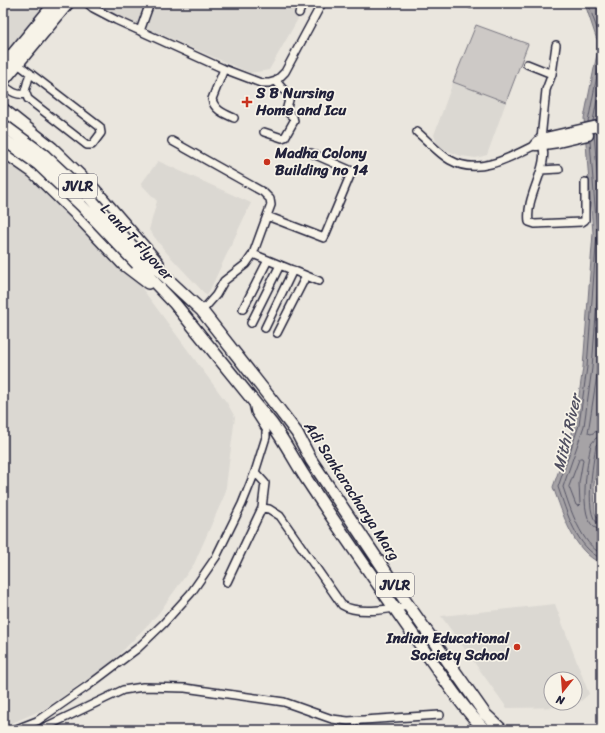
<svg xmlns="http://www.w3.org/2000/svg" width="605" height="733" viewBox="0 0 605 733" font-family="Sriracha,sans-serif">
<style>
.built{fill:#dbd8d2;fill-rule:evenodd}
.green{fill:#cdc9c6;stroke:#787680}
.water{fill:#a6a3a6;stroke:#716f7b}
.lines{fill:none;stroke-linecap:round;stroke-linejoin:round}
.shore{stroke:#575666;stroke-width:1}
.street-casing{stroke:#22223b;stroke-width:10}
.secondary-casing{stroke:#22223b;stroke-width:13}
.primary-casing{stroke:#22223b;stroke-width:14}
.street{stroke:#f7f3e8;stroke-width:7}
.secondary{stroke:#f7f3e8;stroke-width:10}
.primary{stroke:#f7f3e8;stroke-width:11}
.primary-bridge-casing{stroke:#22223b;stroke-width:14;stroke-linecap:butt}
.primary-bridge{stroke:#f7f3e8;stroke-width:11}
.poi-dot{fill:#c8321e;stroke:#f7f3e8;stroke-width:1.5}
.labels{text-anchor:middle;dominant-baseline:central;stroke-width:3.5;stroke-linejoin:round;paint-order:stroke}
.shield{fill:#f7f3e8;stroke:#62616f;stroke-width:1}
.shield-label{font-size:14px;font-weight:bold;fill:#22223b}
.poi-label{font-size:15px;font-weight:bold;fill:#22223b;stroke:#f7f3e8;text-anchor:start}
.street-label{font-size:15px;fill:#22223b;stroke:#f7f3e8}
.water-label{font-size:16px;font-style:italic;fill:#504f60;stroke:#f7f3e8}
</style>
<rect width="100%" height="100%" fill="#eae6de"/>
<filter id="ink" filterUnits="userSpaceOnUse"><feTurbulence type="fractalNoise" baseFrequency=".025" numOctaves="2"/><feDisplacementMap in="SourceGraphic" scale="8" xChannelSelector="R" yChannelSelector="G"/><feConvolveMatrix kernelMatrix="1 2 1 2 8 2 1 2 1" color-interpolation-filters="sRGB"/></filter>
<g filter="url(#ink)">
<path class="built" d="M3,3H49L3,55Z
M96,3H307L269,70L250,73L112,13Z
M453,82L506,102L487,155L476,158L461,156L438,147L434,135Z
M3,157L51,197L138,283L227,403L235,417L225,494L194,564L158,614L112,662L44,709L3,727Z
M158,161L251,203L207,296L166,252L149,230L157,201L141,184Z
M555,604L589,694L574,707L507,708L441,616ZM551,679H575V703H551Z"/>
<path class="green" d="M476,25L528,44L506,102L453,82Z"/>
<path class="water" d="M583,3H598L602,10V434L594,485L595,513L602,524V564C572,550 564,516 553,487L575,424L583,367L593,233L584,118L597,54V40L586,7Z"/>
<g class="lines">
<path class="shore" d="M588,3L601,40V55L588,122
M593,121L602,74
M594,133L602,233L592,368L584,426L563,487C570,508 581,544 602,554
M590,141L597,233L587,367L579,425L558,487C567,513 576,547 602,559
M602,313L598,368L588,433L591,434L597,431H602
M602,437L596,438L591,444C588,461 574,529 602,530
M602,442L598,443L596,445C594,459 581,523 602,525
M580,458H582L583,460L579,483L580,504L578,506L576,505L569,487Z"/>
<g class="street-casing">
<path id="street" d="M87,3L93,8L116,20L224,69L261,83H269L276,81
M470,3L471,4
M299,13L303,3
M140,31L150,3
M556,45L552,74L546,90L541,139C552,167 525,193 529,222L535,224L582,222L585,220V182
M18,64L100,127L101,133L92,145H87L28,99L25,91L30,73
M527,64L552,74
M224,69L212,99C214,110 225,114 234,118
M276,81L285,72L322,3
M3,85C11,91 16,96 26,94
M264,132L282,138L285,137L294,121L293,117L286,111L289,100L288,95L276,81
M417,132C427,140 439,154 450,160C478,176 509,158 535,145
M172,141L263,192L270,199L271,205L265,221L253,254L246,264L224,281L216,295L202,311
M541,170L559,169
M267,216L324,238L352,171L311,153
M253,254L319,281
M243,309L268,260
M251,323L280,265
M265,328L293,270
M277,333L306,276
M255,472L265,483L262,508
M227,582L262,508L269,509L280,516L342,605C358,615 390,609 408,606
M14,730L37,721L89,685L138,648L163,624L191,593L216,557L242,504L255,472L266,437V429L255,412L253,403
M39,730L123,690L143,687L185,688L284,702L332,719L348,721L440,715"/>
</g>
<g class="secondary-casing">
<path id="secondary" d="M535,145L541,139L602,125
M537,145L558,142L588,135"/>
</g>
<g class="primary-casing">
<path id="primary" d="M3,66L55,3
M3,81L68,3
M3,109L52,148L95,190L158,263
M3,151L33,172L75,213L123,264L148,283
M144,257L202,311L278,408L297,433L311,460L406,602L485,714L502,730
M137,264L175,304L272,424C286,443 296,464 309,483C345,538 383,592 421,646C441,674 460,705 485,730"/>
</g>
<use href="#street" class="street"/>
<use href="#secondary" class="secondary"/>
<use href="#primary" class="primary"/>
<g class="primary-bridge-casing">
<path id="primary-bridge" d="M3,125L45,156L89,197L131,245L144,257
M3,139L38,164L81,205L137,264"/>
</g>
<use href="#primary-bridge" class="primary-bridge"/>
</g>
</g>
<g class="poi-dot">
<path d="M245 96h4v4h4v4h-4v4h-4v-4h-4v-4h4z"/>
<circle cx="267" cy="162" r="4"/>
<circle cx="517" cy="647" r="4"/>
</g>
<g class="labels">
<g class="shield">
<rect x="59" y="174" width="38" height="24" rx="3"/>
<rect x="376" y="573" width="38" height="24" rx="3"/>
</g>
<g class="shield-label">
<text x="78" y="186">JVLR</text>
<text x="395" y="585">JVLR</text>
</g>
<g class="poi-label">
<text x="256" y="93">S B Nursing<tspan x="256" dy="17">Home and Icu</tspan></text>
<text x="275" y="153">Madha Colony<tspan x="275" dy="17">Building no 14</tspan></text>
<text x="509" y="638" text-anchor="end">Indian Educational<tspan x="509" dy="17">Society School</tspan></text>
</g>
<g class="street-label">
<text transform="translate(137 242) rotate(47)">L and T Flyover</text>
<text transform="translate(352 491) rotate(57)">Adi Sankaracharya Marg</text>
</g>
<g class="water-label">
<text transform="translate(567 433) rotate(-77)">Mithi River</text>
</g>
</g>
<rect width="605" height="733" fill="none" stroke="#f7f3e8" stroke-width="16"/>
<rect x="8" y="8" width="589" height="717" fill="none" stroke="#22223b" stroke-width="1.5" filter="url(#ink)"/>
<g transform="translate(563 691) rotate(197)"><circle r="19" fill="#f7f3e8" stroke="#a29fa3"/>
<path d="M0-3L7 15L0 10L-7 15Z" fill="#c8321e"/>
<text y="-6" font-size="11" font-weight="bold" text-anchor="middle" fill="#22223b">N</text>
</g>
</svg>
